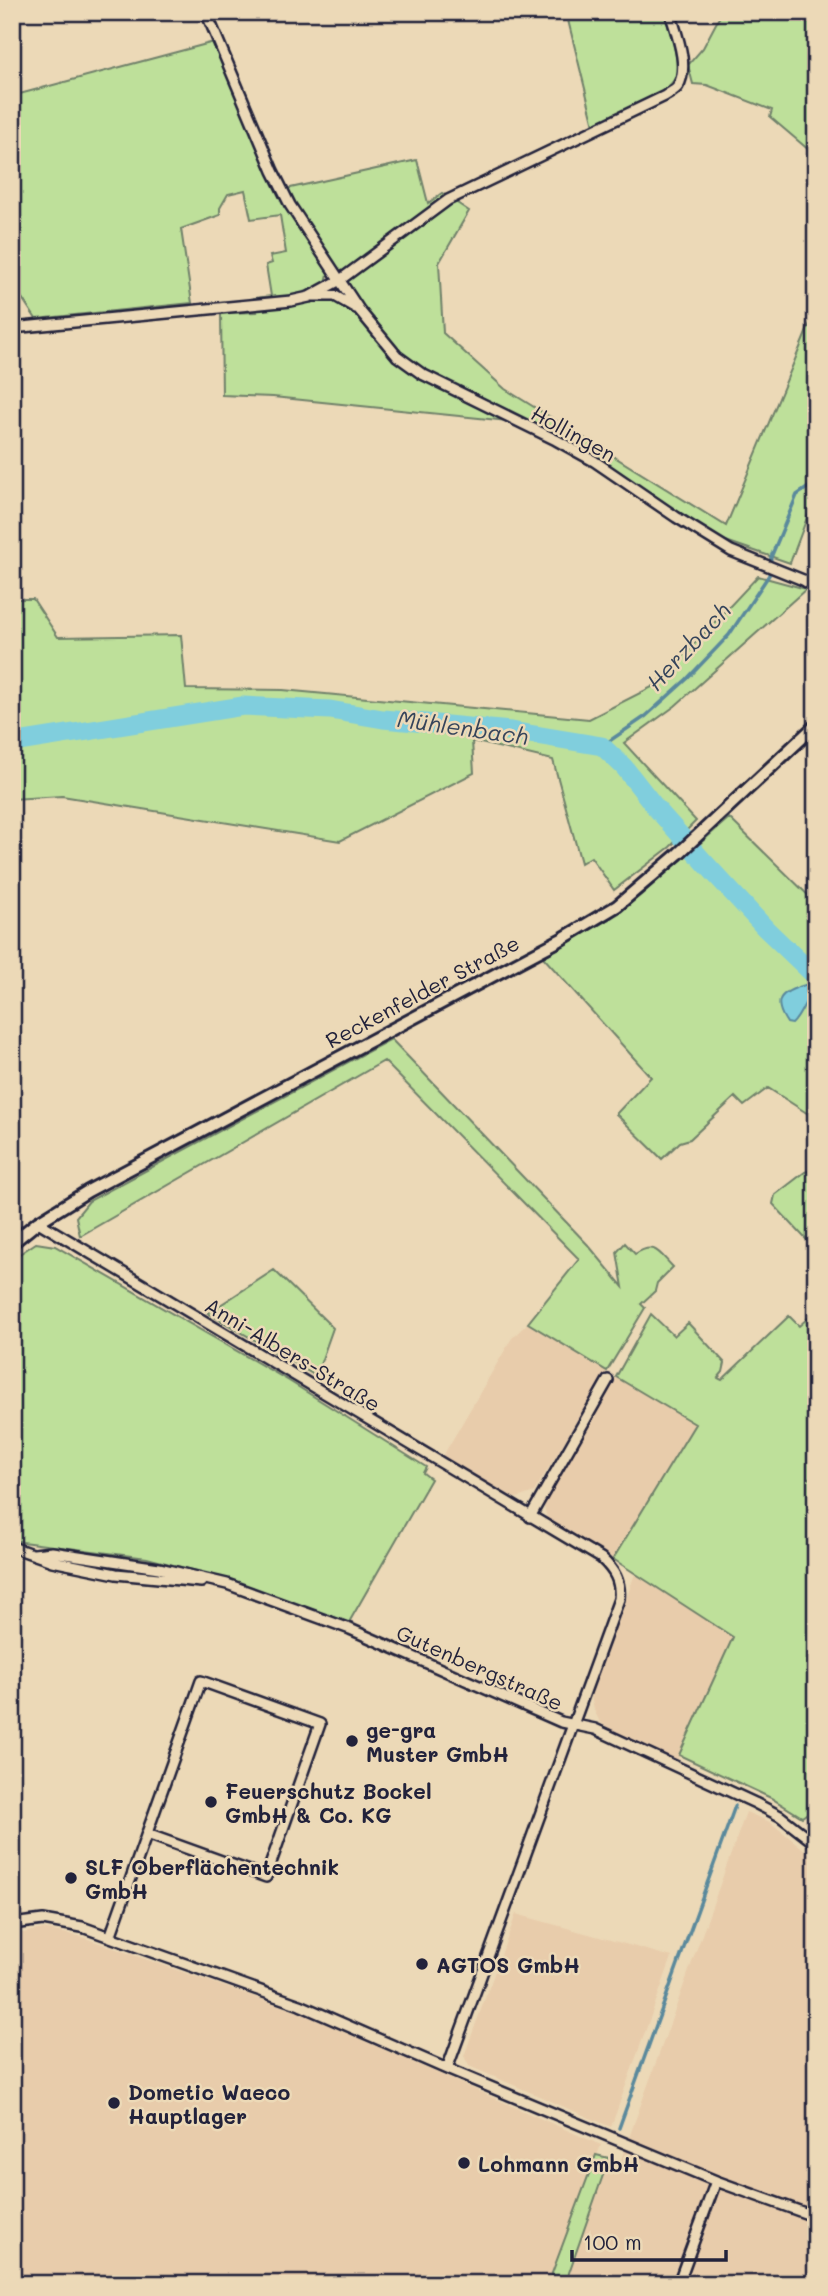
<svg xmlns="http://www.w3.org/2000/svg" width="828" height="2296" viewBox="0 0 828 2296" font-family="Mali,sans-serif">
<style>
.built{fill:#e8ccab}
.green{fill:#bee09a;stroke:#70816a;stroke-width:2}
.water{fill:#80cedd;stroke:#5a899c;stroke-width:2}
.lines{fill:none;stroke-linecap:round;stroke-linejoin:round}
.stream{stroke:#5a899c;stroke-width:3.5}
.river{stroke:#80cedd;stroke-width:19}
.minor-casing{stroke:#22223b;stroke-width:14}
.tertiary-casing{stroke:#22223b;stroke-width:16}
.minor{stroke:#ecd9b7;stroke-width:9}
.tertiary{stroke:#ecd9b7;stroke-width:10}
.poi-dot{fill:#22223b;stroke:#ecd9b7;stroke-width:2.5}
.labels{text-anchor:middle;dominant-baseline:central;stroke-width:5;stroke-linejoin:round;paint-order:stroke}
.street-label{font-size:21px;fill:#22223b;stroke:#ecd9b7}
.poi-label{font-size:21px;font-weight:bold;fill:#22223b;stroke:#ecd9b7;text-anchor:start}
.water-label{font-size:23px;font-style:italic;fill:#35445b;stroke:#ecd9b7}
</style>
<rect width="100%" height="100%" fill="#ecd9b7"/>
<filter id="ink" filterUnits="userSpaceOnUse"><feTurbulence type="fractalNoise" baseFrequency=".0143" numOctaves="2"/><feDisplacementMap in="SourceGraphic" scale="14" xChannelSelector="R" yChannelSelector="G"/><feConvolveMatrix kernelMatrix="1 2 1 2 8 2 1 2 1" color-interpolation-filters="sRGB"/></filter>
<g filter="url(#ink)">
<path class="built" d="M528,1323L607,1371L534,1492L517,1498L507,1496L443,1456L512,1338Z
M616,1377L695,1424L613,1559L547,1518L543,1503Z
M635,1574L733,1637L677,1761L616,1734L600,1722L594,1710L591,1696Z
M746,1812L770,1822L816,1859V2284H565L609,2158L621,2160Z
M516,1914L672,1957L611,2127L469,2066L464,2056Z
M43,1929L79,1936L298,2012L601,2145L548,2284H12V1935Z"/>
<path class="green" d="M566,12H664C669,30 678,52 677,71C676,95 614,115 594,125Z
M722,12H816V156L770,117L772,110L707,85L693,84L688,65L703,48Z
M214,42L267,171L326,269L328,274L326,283L345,279L322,248L286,189L417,160L428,203L442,193L469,211L439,263L443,333L505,389L726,526L816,309V509L808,515L790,563L723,540L597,461L527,423L273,397L222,395L221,313L257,312L254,298L271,296L266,265L272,263L270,256L286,253L280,215L251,219L245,190L228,194L220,208V215L181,229L192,303L36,319L12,283V96Z
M758,576L806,589L675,706L624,743L696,821L670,847L614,890L591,857L581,863L553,760L472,741L474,773L340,841L62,796L12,799V599H33L58,637L181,635L186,689L283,690L589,719L656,685Z
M729,818L816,903V993L812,998L816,1002V1119L768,1088L744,1106L735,1097L690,1139L680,1142L662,1159L616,1114L651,1077L543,957L611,918L641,895Z
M391,1039L589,1246L623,1287L617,1252L625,1243L635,1254C655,1241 659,1253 673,1267L657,1283L655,1291L641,1304L645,1308L607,1371L528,1323L579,1259L384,1061L80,1236L76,1217L89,1201Z
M816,1169V1250L773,1204L775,1195L805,1172Z
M36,1243L55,1246L289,1381L426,1467L423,1473L431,1479L348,1624L230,1580L147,1558L22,1542L12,1539V1259Z
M274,1270L333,1328L316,1376L208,1313Z
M816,1311V1472L809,1478L816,1484V1807L802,1817L771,1798L679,1755L733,1637L613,1559L695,1424L616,1377L651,1314L674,1336L688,1323L725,1363L723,1372L718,1378L722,1380L789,1316L799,1326Z
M596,2155L609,2158L565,2284H548Z"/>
<path class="water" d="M805,985L813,989C806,999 801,1016 792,1024L787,1023C771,999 781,992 805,985Z"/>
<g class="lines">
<path class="stream" d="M602,746L646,716L687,679L729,635L769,575L771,557L797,495L816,482
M619,2128L735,1806"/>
<path class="river" d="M12,743L243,706L330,710L383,719L511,731L602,746L624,767L656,808L706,864L766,929L816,977"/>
<g class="minor-casing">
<path id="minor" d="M206,12L273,171L290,205L360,311L397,356L422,374L556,440L594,461L676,517L731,551L803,580L816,588
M314,296H335L356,308
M12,328L291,301L309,297L340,280L448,200L665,96C669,93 676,90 678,86C690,66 676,33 670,12
M38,1222L601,1558C614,1570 621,1581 619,1599L447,2069
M530,1517L608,1380
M12,1547L52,1561L116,1574L201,1582
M34,1554L52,1552L159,1568L227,1584L350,1629L561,1722L595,1729L755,1803L780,1816L816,1844
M12,1924L43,1920L82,1927L300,2005L447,2069L716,2181L678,2284
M110,1937L201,1681L320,1724L266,1877L147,1834
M716,2181L816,2217"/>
</g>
<g class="tertiary-casing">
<path id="tertiary" d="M12,1243L38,1222L88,1191L560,940L617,906L678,854L816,725"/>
</g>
<use href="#minor" class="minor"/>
<use href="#tertiary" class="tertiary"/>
</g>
</g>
<g class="poi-dot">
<circle cx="352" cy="1741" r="7"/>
<circle cx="211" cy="1802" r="7"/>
<circle cx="71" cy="1878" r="7"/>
<circle cx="422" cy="1964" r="7"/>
<circle cx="114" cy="2103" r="7"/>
<circle cx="464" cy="2163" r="7"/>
</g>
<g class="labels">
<g class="street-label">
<text transform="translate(574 433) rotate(29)">Hollingen</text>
<text transform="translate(422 991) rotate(-28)">Reckenfelder Straße</text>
<text transform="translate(293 1354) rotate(31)">Anni-Albers-Straße</text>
<text transform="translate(480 1667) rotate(24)">Gutenbergstraße</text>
</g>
<g class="poi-label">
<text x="366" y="1729">ge-gra<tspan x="366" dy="24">Muster GmbH</tspan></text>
<text x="225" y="1790">Feuerschutz Bockel<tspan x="225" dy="24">GmbH &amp; Co. KG</tspan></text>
<text x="85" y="1866">SLF Oberflächentechnik<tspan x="85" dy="24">GmbH</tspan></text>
<text x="436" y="1964">AGTOS GmbH</text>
<text x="128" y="2091">Dometic Waeco<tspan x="128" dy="24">Hauptlager</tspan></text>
<text x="478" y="2163">Lohmann GmbH</text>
</g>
<g class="water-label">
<text transform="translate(688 646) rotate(-47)">Herzbach</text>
<text transform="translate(463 727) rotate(8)">Mühlenbach</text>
</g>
</g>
<rect width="828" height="2296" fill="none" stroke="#ecd9b7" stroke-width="42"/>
<rect x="21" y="21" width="786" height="2254" fill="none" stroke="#22223b" stroke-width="2.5" filter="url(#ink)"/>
<path d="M572 2250v10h154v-10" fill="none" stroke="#22223b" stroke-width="3.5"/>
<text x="583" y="2250" font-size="21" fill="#22223b" stroke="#ecd9b7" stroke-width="5" paint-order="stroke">100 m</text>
</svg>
